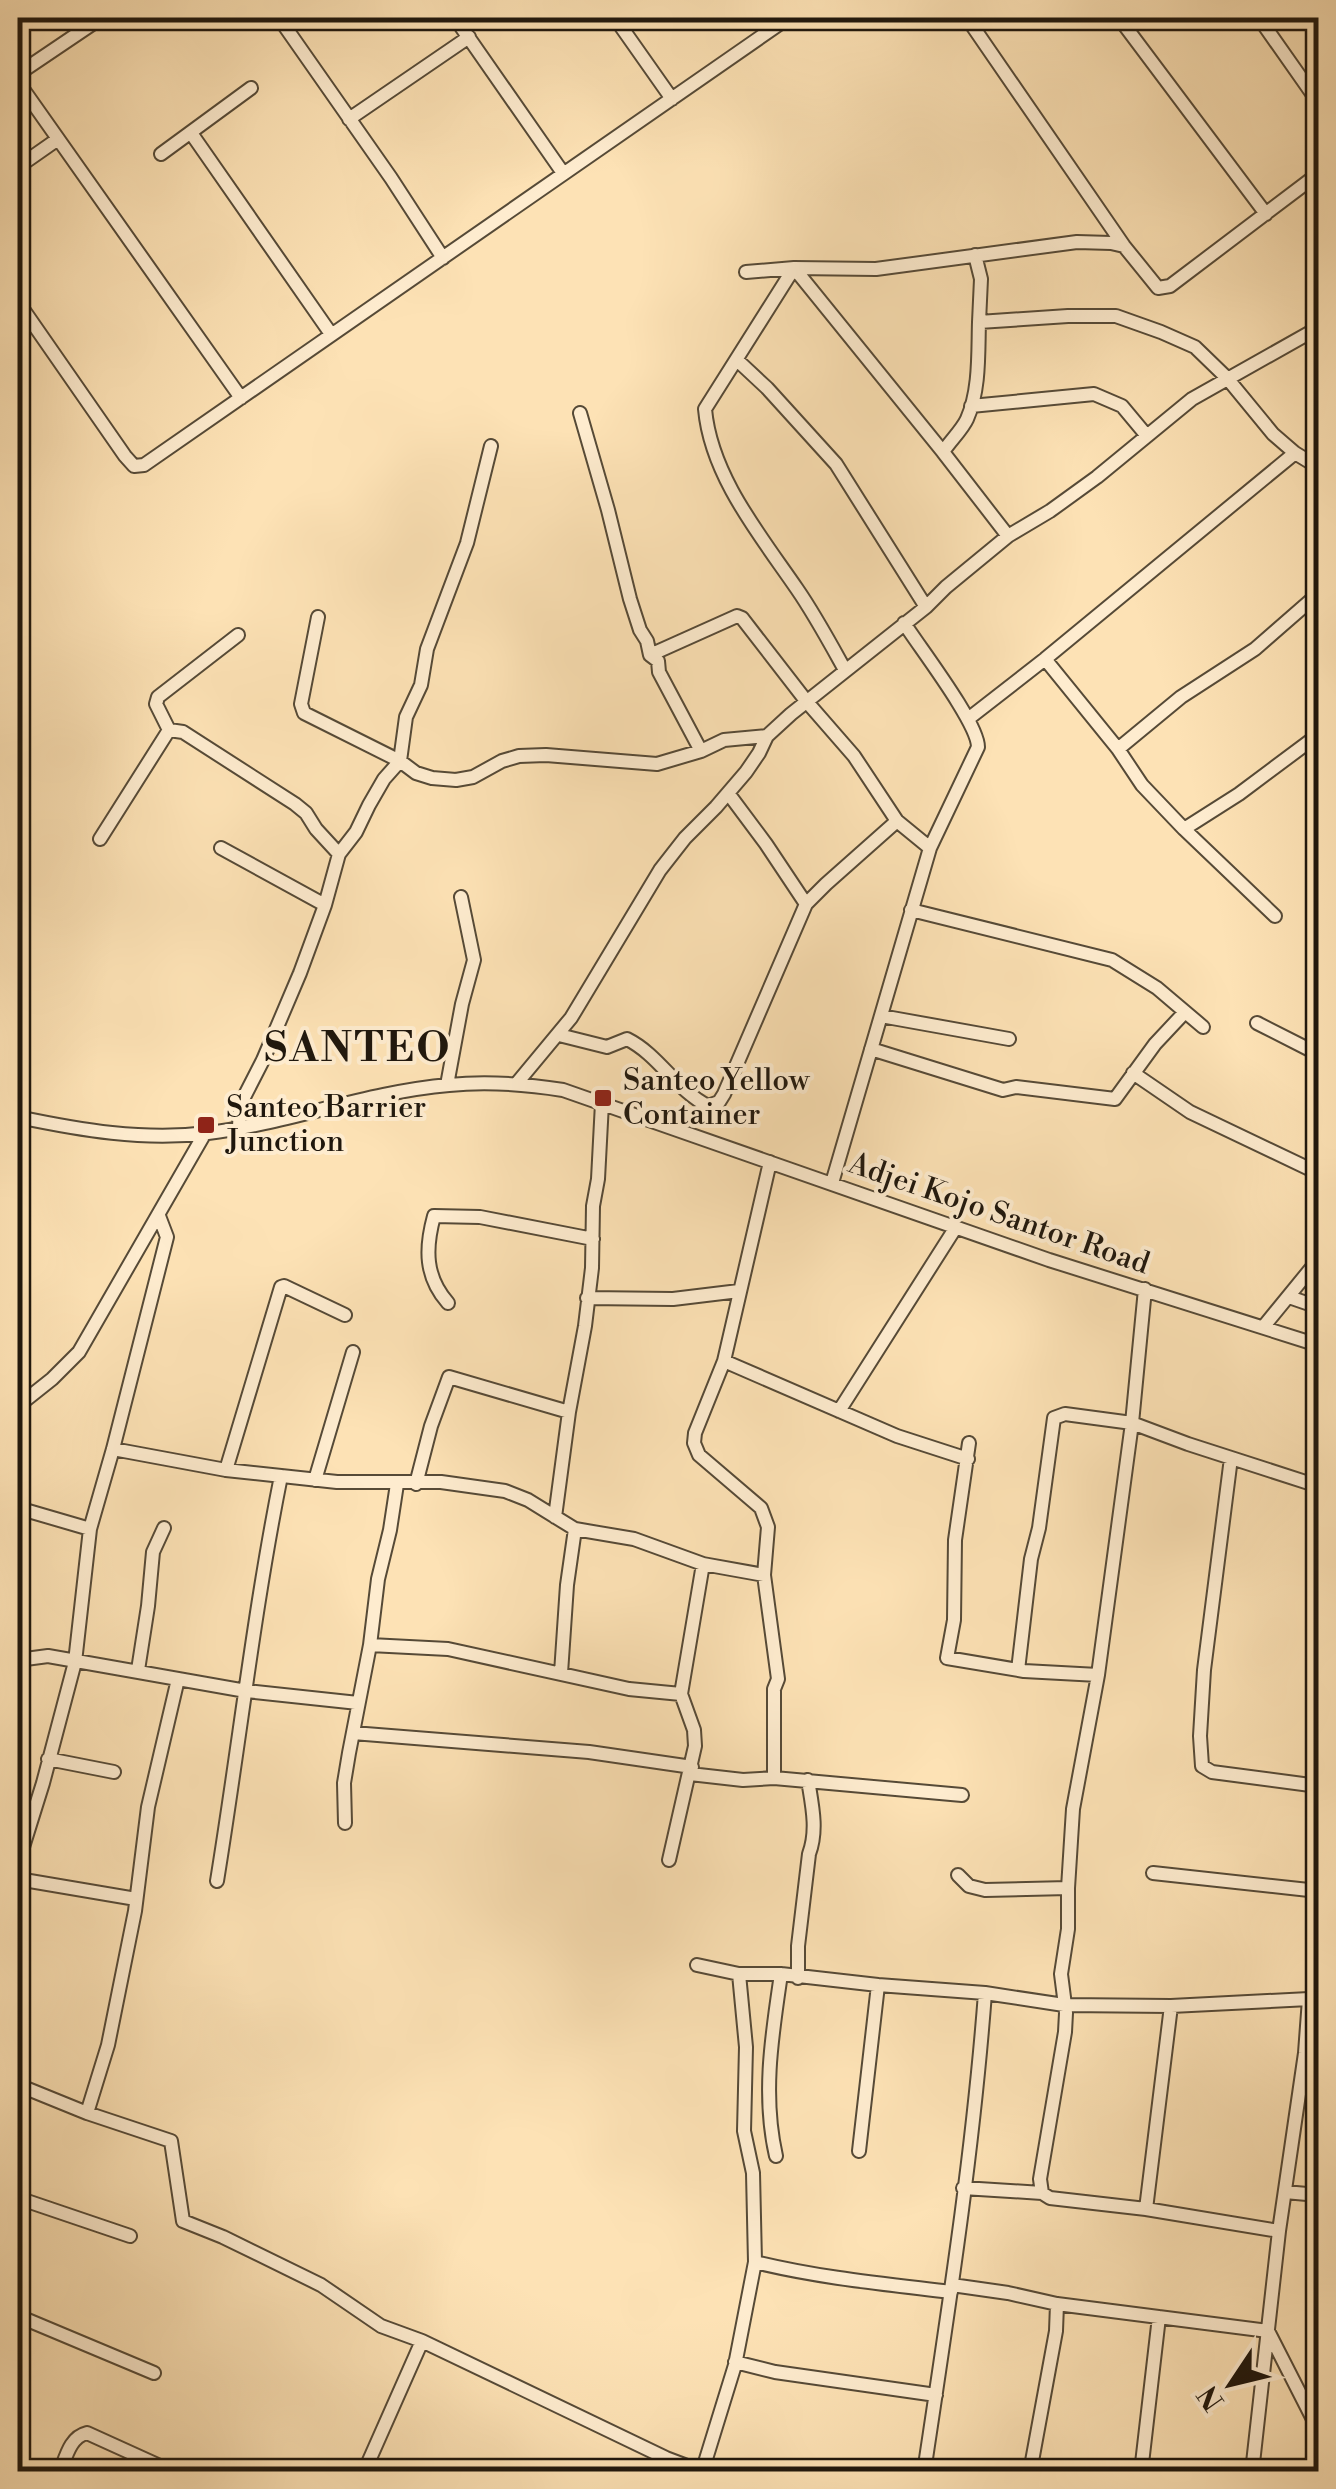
<svg xmlns="http://www.w3.org/2000/svg" width="1336" height="2489" viewBox="0 0 1336 2489" font-family="'Libre Bodoni',serif">
<style>
.lines{fill:none;stroke-linecap:round;stroke-linejoin:round}
.minor-casing{stroke:#564a37;stroke-width:16}
.minor{stroke:#feeccf;stroke-width:12}
.poi-dot{fill:#8f2418;stroke:#feeccf;stroke-width:4}
.labels{text-anchor:middle;dominant-baseline:central;stroke-width:8;stroke-linejoin:round;paint-order:stroke}
.poi-label{font-size:30px;fill:#1f170d;stroke:#feeccf;text-anchor:start}
.street-label{font-size:30px;fill:#1f170d;stroke:#feeccf}
.district-label{font-size:40px;font-weight:bold;letter-spacing:2.5px;fill:#1f170d;stroke:#feeccf}
</style>
<rect width="100%" height="100%" fill="#fde2b5"/>
<filter id="stains"><feTurbulence type="fractalNoise" baseFrequency=".002" numOctaves="4"/><feColorMatrix values="0 0 0 0 .2 0 0 0 0 .09 0 0 0 0 .02 0 0 0 .5 -.17"/></filter>
<radialGradient id="worn" r=".72"><stop offset=".6" stop-color="#630" stop-opacity="0"/><stop offset="1" stop-color="#630" stop-opacity=".3"/></radialGradient>
<g class="lines">
<g class="minor-casing">
<path id="minor" d="M279,18L391,178L443,258
M455,18L563,173
M615,18L672,99
M967,18L1124,246L1158,288L1170,286L1318,174
M1119,18L1266,214
M1259,18L1318,102
M18,74L101,18
M18,82L241,398
M349,119L469,37
M191,133L331,334
M161,154L251,88
M18,167L58,139
M975,255L981,279L979,322
M746,272L794,268L876,269L1077,242L1111,243L1124,246
M18,302L125,456L134,466L144,465L788,18
M737,360L767,388L836,464L926,607
M971,406L1094,394L1122,406L1147,436
M580,413L608,510L630,599L640,630L647,641L650,655
M943,452C950,441 962,430 967,419C980,390 978,353 979,322L1068,316H1116L1161,332L1195,347L1227,378L1273,434L1295,453L1318,467
M318,617L301,704L304,713L400,761L416,773L432,778L456,780L473,777L502,761L519,756L546,755L657,764L701,751L724,740L767,736
M1045,659L1118,749L1142,785L1184,829L1275,916
M845,670C830,643 815,615 797,589C760,535 711,476 705,409L794,268L943,452L1008,536
M968,719L1045,659L1295,453
M169,730L156,704L158,697L238,635
M1118,749L1181,697L1255,649L1318,594
M701,751L659,672L658,661L650,655L737,616L742,618L807,702L854,756L897,821
M728,793L766,844L806,904
M1184,829L1239,794L1318,735
M100,839L169,730L183,732L295,804L306,813L316,829L339,854
M221,848L325,905
M911,910L1112,960L1157,988L1203,1027
M1318,946V950
M881,1016L1009,1039
M1257,1023L1318,1054
M559,1035L607,1047L627,1039C659,1055 676,1090 708,1106L719,1102L724,1094L806,904L826,884L897,821L930,848
M871,1049L1003,1090L1016,1087L1115,1099L1155,1044L1185,1012
M1133,1073L1190,1112L1318,1173
M517,1083L571,1018L660,870L685,838L716,807L746,772L759,753L767,736L791,714L926,607L946,587L1008,536L1050,511L1097,477L1192,399L1318,328
M447,1085L462,1004L474,960L461,897
M18,1117C80,1130 143,1141 208,1133C289,1123 367,1092 449,1085C488,1081 525,1084 563,1090L1049,1260L1318,1345
M239,1127L240,1105L263,1060L300,973L325,905L339,854L356,832L369,805L384,779L400,761L406,717L421,685L427,649L467,543L491,446
M770,1162L724,1361L695,1433L694,1443L699,1455L761,1508L768,1527L764,1575L778,1679L774,1689V1778L962,1795
M832,1183L930,848L978,747C978,723 920,648 904,623
M1145,1289L1132,1423L1098,1675L1073,1809L1068,1888V1929L1061,1974L1066,2013L1065,2032L1040,2179L1042,2193L1050,2198L1146,2209L1279,2231
M1289,1297L1318,1307
M587,1298L673,1299L739,1291
M448,1303C425,1277 425,1249 434,1216L480,1217L593,1239
M1264,1326L1318,1260
M724,1361L897,1436L968,1459
M18,1406L52,1379L79,1352L205,1133
M839,1411L956,1227
M969,1443L955,1540L954,1620L947,1658L1024,1671L1098,1675
M113,1449L226,1470L337,1482H441L505,1491L528,1500L575,1529L634,1539L703,1564L764,1575
M1231,1458L1204,1670L1200,1736L1202,1766L1212,1772L1318,1786
M226,1470L281,1287L284,1286L345,1315
M315,1480L353,1352
M416,1484L431,1426L449,1377L569,1412
M18,1508L90,1529
M555,1517L569,1412L585,1326L592,1268L593,1206L598,1179L602,1103
M370,1645L448,1649L629,1689L681,1694L703,1564
M18,1660L48,1656L246,1691L358,1703
M138,1670L148,1606L153,1552L164,1528
M1018,1670L1031,1559L1039,1528L1054,1418L1065,1414L1132,1423L1188,1444L1318,1486
M561,1673L567,1585L575,1529
M353,1733L589,1752L692,1767
M48,1759L114,1772
M690,1774L743,1780L774,1778
M345,1823L344,1783L349,1753L370,1645L378,1579L390,1530L397,1484
M669,1860L695,1746L694,1730L681,1694
M18,1863L43,1783L75,1662L90,1529L113,1449L167,1237L159,1216
M1153,1873L1318,1891
M958,1875L969,1886L985,1890L1068,1888
M18,1879L136,1899
M217,1881C239,1746 254,1610 281,1476
M697,1965L739,1974H781L878,1985L985,1993L1064,2005L1171,2006L1309,1999L1305,2053L1279,2231L1252,2472
M798,1978V1946L809,1854C818,1830 812,1805 808,1780
M18,2085L87,2113L171,2141L183,2221L223,2237L321,2285L381,2326L422,2341
M87,2113L108,2045L135,1911L148,1807L178,1679
M859,2151L878,1985
M776,2156C762,2095 772,2035 781,1974
M963,2188L1042,2193
M1285,2192L1318,2195
M18,2198L130,2236
M1146,2209L1171,2006
M755,2262C820,2278 885,2284 951,2292
M952,2285L1008,2293L1057,2304L1268,2331
M18,2316L154,2373
M1268,2331L1318,2429
M735,2362L775,2372L936,2395
M60,2472C66,2457 70,2437 87,2433L173,2472
M364,2472L422,2341L666,2458L703,2472
M702,2472L735,2365L755,2262L753,2173L744,2131L746,2047L739,1974
M924,2472C948,2312 973,2153 985,1993
M1030,2472L1056,2331L1057,2304
M1141,2472L1159,2317"/>
</g>
<use href="#minor" class="minor"/>
</g>
<g class="poi-dot">
<rect x="593" y="1088" width="20" height="20" rx="5"/>
<rect x="196" y="1115" width="20" height="20" rx="5"/>
</g>
<g class="labels">
<g class="poi-label">
<text x="623" y="1081">Santeo Yellow<tspan x="623" dy="34">Container</tspan></text>
<text x="226" y="1108">Santeo Barrier<tspan x="226" dy="34">Junction</tspan></text>
</g>
<g class="street-label">
<text transform="translate(999 1214) rotate(19)">Adjei Kojo Santor Road</text>
</g>
<g class="district-label">
<text x="358" y="1049">SANTEO</text>
</g>
</g>
<rect width="1336" height="2489" fill="none" stroke="#fde2b5" stroke-width="60"/>
<rect x="20" y="20" width="1296" height="2449" fill="none" stroke="#1f170d" stroke-width="5"/>
<rect x="30" y="30" width="1276" height="2429" fill="none" stroke="#1f170d" stroke-width="2.5"/>
<g transform="translate(1231 2384) rotate(235)" stroke="#feeccf" stroke-width="8" paint-order="stroke">
<path d="M0-8L18 38L0 25L-18 38Z" fill="#1f170d"/>
<text y="-15" font-size="28" font-weight="bold" text-anchor="middle" fill="#1f170d">N</text>
</g>
<rect width="100%" height="100%" filter="url(#stains)"/>
<rect width="100%" height="100%" fill="url(#worn)"/>
</svg>
